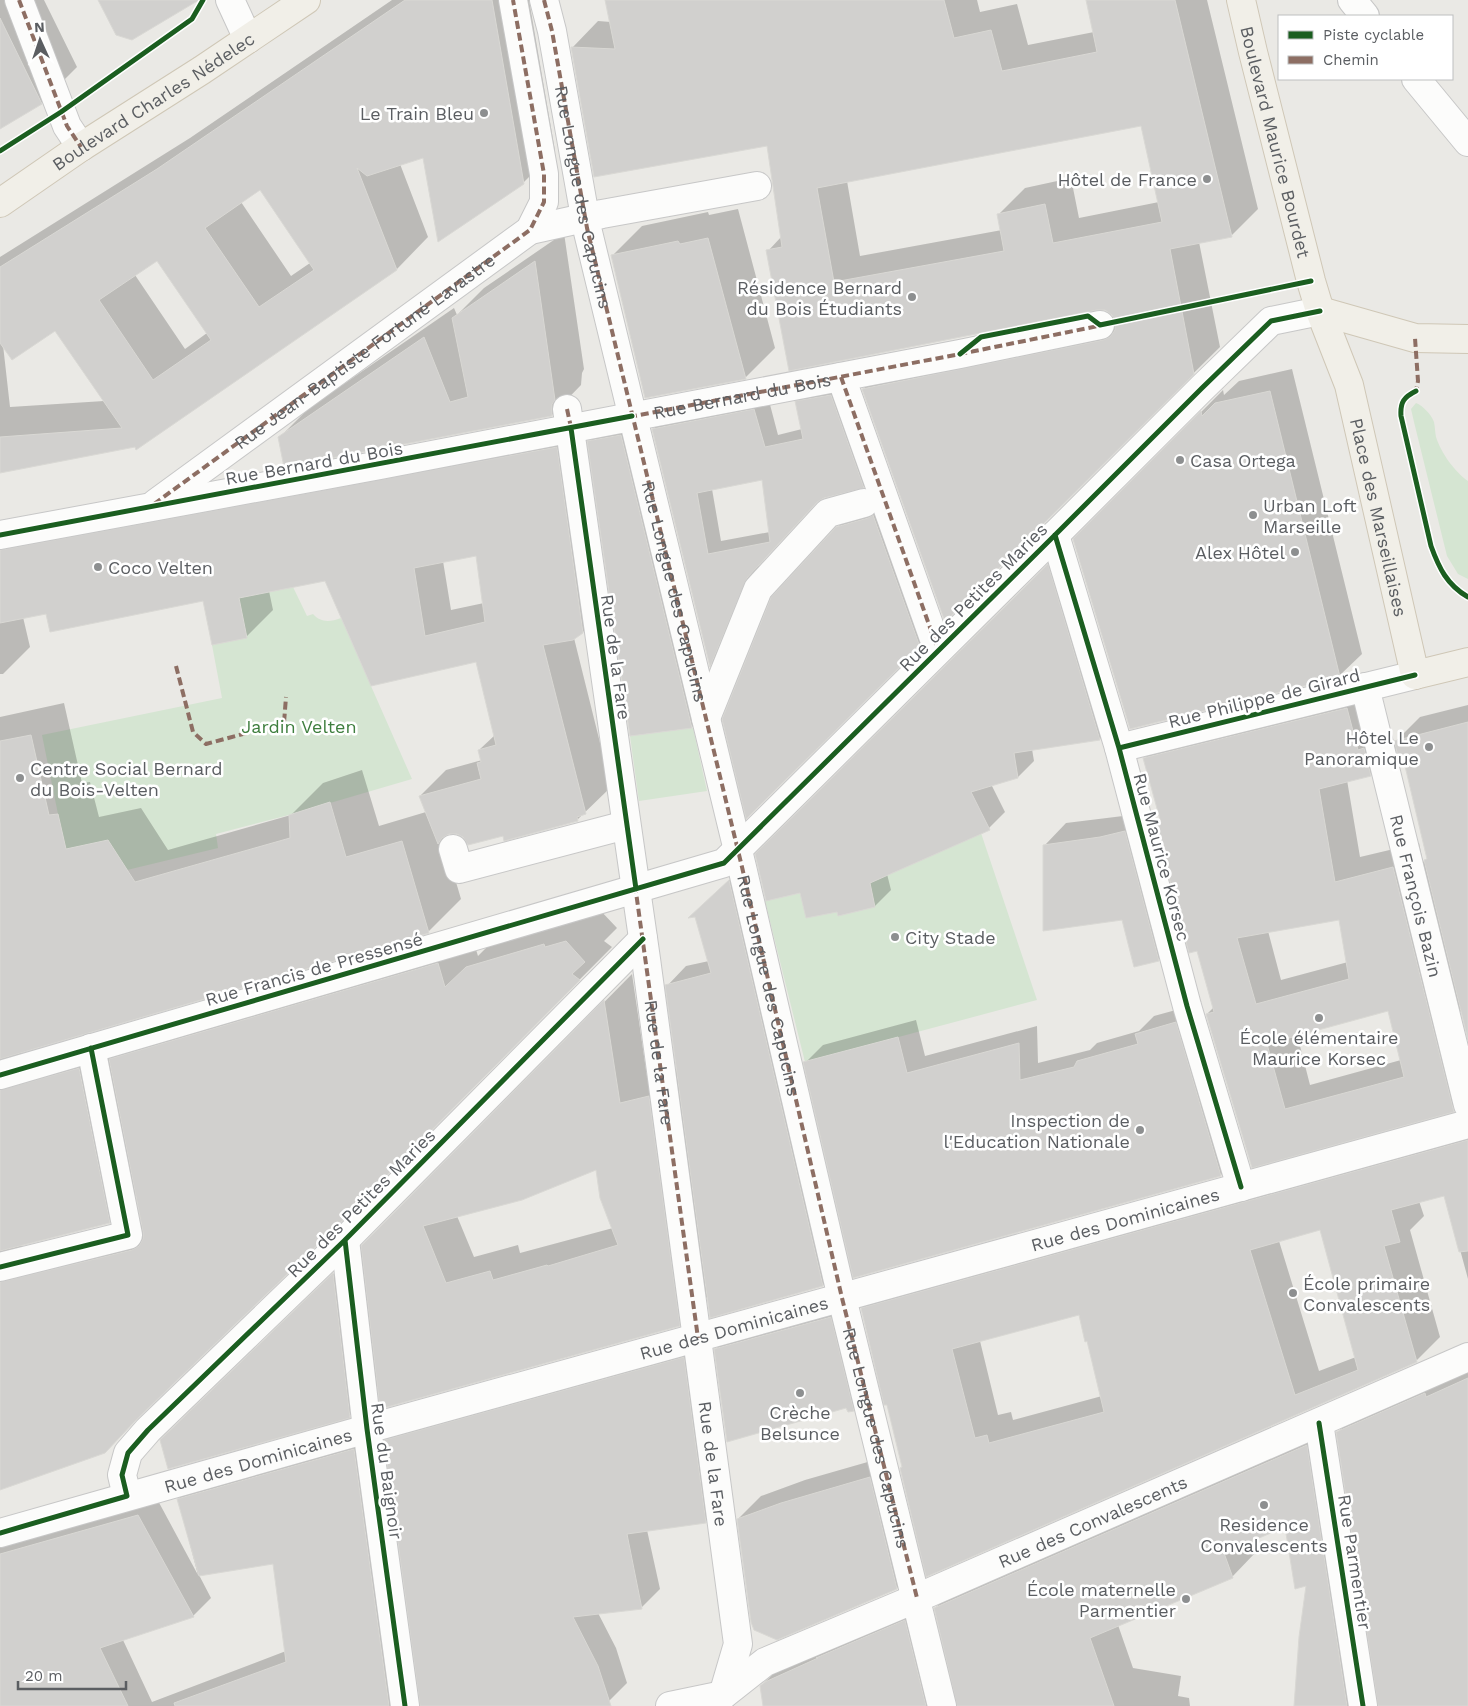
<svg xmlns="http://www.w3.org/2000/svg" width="1468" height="1706" viewBox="0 0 1468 1706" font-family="'Work Sans',sans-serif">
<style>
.green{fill:#d5e5d2}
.shadow{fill:#0003;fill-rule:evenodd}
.building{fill:#d1d0ce;stroke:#d9d8d4;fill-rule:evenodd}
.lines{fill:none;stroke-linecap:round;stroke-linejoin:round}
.minor-casing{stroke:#c7c7c7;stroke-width:30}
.major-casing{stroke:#cfc7b6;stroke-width:30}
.minor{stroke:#fcfcfb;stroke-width:28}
.major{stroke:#f1efe8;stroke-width:28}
.quiet{stroke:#8d6e63;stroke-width:4;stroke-dasharray:8 4;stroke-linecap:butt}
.cycleway-casing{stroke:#fff;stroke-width:8}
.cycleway{stroke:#1b5e20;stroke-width:5}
.poi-dot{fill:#8d8f90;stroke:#fff;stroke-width:2}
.labels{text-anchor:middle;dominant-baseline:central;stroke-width:5;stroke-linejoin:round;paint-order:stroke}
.street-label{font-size:18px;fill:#5b5e62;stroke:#fff}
.poi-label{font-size:18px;fill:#5b5e62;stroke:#fff;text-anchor:end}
.park-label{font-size:18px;fill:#3e7e3e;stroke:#fff}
</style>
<rect width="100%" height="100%" fill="#eae9e5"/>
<path class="green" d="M1416,403C1423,406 1431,414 1434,422C1435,427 1435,432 1436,437C1441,453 1455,472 1468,481V579L1458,574L1447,556L1414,422L1411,409Z
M293,587L307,616L313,614C321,623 330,622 341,618L412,779L289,815L216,834L218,848L127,870L66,849L58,814L42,735L222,698L212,645L247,637L239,598Z
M693,728L707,791L639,801L630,736Z
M981,833L1037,1000L805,1062L765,901L801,893L836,909L838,916L875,907L870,883Z"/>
<path class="shadow" d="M0,0H44L77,67L41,103L0,128Z
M392,0H529L555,151L523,183L424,156L400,164L428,237L397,269L136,448L135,446L0,472V257L190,138ZM261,189L310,263L291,276L241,202ZM157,259L207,333L185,349L135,275ZM56,329L104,401L10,407L3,345Z
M605,0H977L980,12L1017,4L1028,45L1094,32L1087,0H1207L1258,209L1231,236L1199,242L1220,347L945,620L863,389L890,363L1114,318L1113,314L1106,309L1097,308L790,369L768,251L782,236L768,144L572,48L598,21L611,22L607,4ZM1142,124L1159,202L1079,218L1071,178L1025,188L999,214L1002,230L860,256L847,181Z
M738,209L775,348L745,378L613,255L642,226L708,212L709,215Z
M564,233L584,369L582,373L581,385L552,415L279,438L309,408L454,308L457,315L484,288Z
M1292,369L1362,654L1339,676L1074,540L1223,390L1224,395L1239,381Z
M844,382L876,473L863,487L823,497L819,500L760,564L723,652L710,665L653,429L667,416L768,397L778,435L802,429L797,402L810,388ZM763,478L770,532L721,541L712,489Z
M636,420L707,712L692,727L589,442L604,426Z
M583,422L609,606L583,632L574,638L611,787L577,820L504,835L464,836L457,833H447L443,838L461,899L428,932L20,1051L22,1054L30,1058L470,931L478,956L500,934L599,909L617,928L604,941L612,947L333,1228L0,1488V717L64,703L82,783L90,782L99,817L141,808L168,850L291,815L323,783L362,770L379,826L426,812L420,796L446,770L482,760L479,750L495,735L477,660L372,685L325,579L269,591L273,610L247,636L204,599L47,613L23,617L30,647L3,674H0V530ZM477,555L484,603L451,610L443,561ZM137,1194L143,1224L37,1250H29L20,1245L109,1222Z
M885,503L935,630L747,816L837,528L854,511Z
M1064,550L1116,723L1100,739L1032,749L1034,761L1018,777L991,784L1005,812L989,828L887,874L891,890L875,906L838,910L801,892L756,855Z
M1372,683L1383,725L1389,724L1394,743L1420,717L1468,705V1029L1462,1010L1454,1018L1468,1090L1445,1113L1252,1166L1207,1014L1214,1007L1198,949L1157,825L1162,820L1144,759L1170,733ZM1397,747L1406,765L1428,858L1423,862L1419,843L1360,857L1347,780L1370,774ZM1340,919L1348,962L1281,980L1268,931ZM1389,1009L1401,1060L1310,1085L1297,1034Z
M1123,816L1180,938L1158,960L1123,919L1045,845L1066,823Z
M748,863L842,1266L823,1285L708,1296L679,1325L379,1387L349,1416L197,1405L368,1241L632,974L647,1076L678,1069L667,986L686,966L709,961V899ZM597,1169L613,1228L520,1253L518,1245L474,1257L457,1216Z
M1194,1005L1239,1157L1221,1175L854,1276L805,1063L823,1045L916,1020L925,1056L1037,1026L1038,1063L1090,1050L1097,1043L1139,1031L1154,1016Z
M1468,1125V1279L1445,1194L1419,1201L1424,1216L1410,1230L1440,1337L1416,1361L927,1575L903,1466L862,1309L886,1285ZM1321,1229L1356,1357L1319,1371L1279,1241ZM1080,1314L1102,1396L1013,1420L1011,1412L998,1415L980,1341Z
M853,1295L875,1386L853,1409L715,1350L738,1327Z
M702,1340L723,1504L705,1522L647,1530L660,1589L642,1607L598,1613L616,1648L627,1683L609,1701L598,1706H0V1542L156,1497L198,1575L178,1499L196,1481L372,1432L417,1703H422L386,1441L404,1423ZM274,1563L286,1651L152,1702L123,1640L193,1616L211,1598L199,1575Z
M1468,1366V1706H1296L1308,1584L1286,1526L1252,1540L1256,1552L1232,1577L1118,1625L1133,1668L1181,1676L1178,1696L1189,1698L1190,1706H764L761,1686L785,1662L929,1597L951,1686L956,1695L935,1608L960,1584L1330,1422L1374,1691L1378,1694L1338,1432L1362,1408Z
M892,1455L919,1565L897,1588L738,1519L761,1496L805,1480Z"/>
<path class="building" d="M98,0H199L132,40L116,35Z
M405,0H492L524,184L438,242L423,158L367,176L357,168L397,270L136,450L135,447L0,473V437L122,428L55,331L12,360L0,343V267L157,169ZM260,190L314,270L259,307L205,228ZM157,261L211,340L153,380L99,300Z
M605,0H944L954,38L991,30L1002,71L1097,52L1086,0H1175L1232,237L1170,249L1194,374L945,622L862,389L1103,340L1110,337L1115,330V322L1112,315L1105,310H1097L789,371L766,250L782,247L767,146L594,177L571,47L615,49ZM1141,126L1162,222L1053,243L1045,204L997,214L1004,251L834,282L817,188Z
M0,18L42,104L0,129Z
M708,238L746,379L645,398L611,255L678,241L680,244Z
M535,261L555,400L552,404V416L284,467L278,437L424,337L450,402L468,397L452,318Z
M1270,391L1340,677L1130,729L1073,539L1201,411L1202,416L1215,403Z
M831,395L864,488L824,498L817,502L747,578L710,667L652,429L754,409L765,447L803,439L795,401ZM762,480L770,542L708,554L697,493Z
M621,435L692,728L630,736L587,441Z
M557,447L583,633L573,640L543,645L586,814L577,817L578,821L504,841L503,836L468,845L463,837L457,834H449L442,838L438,844L419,796L481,779L477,763L481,762L478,750L496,745L476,662L371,686L325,581L239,598L247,638L212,645L203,601L50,632L46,614L0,623V550ZM476,556L485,622L425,636L414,568Z
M873,515L920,647L746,819L722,719L771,597L836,527L868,518Z
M1048,564L1100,740L1014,753L1018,778L971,792L990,830L870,883L875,907L838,916L837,912L806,918L800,893L766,901L755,854Z
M1347,708L1358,750L1364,748L1371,776L1319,789L1335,882L1393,867L1454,1112L1252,1168L1206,1014L1214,1012L1197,951L1189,953L1155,824L1161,823L1143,758ZM1339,920L1349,979L1256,1004L1237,938ZM1388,1011L1404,1077L1285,1109L1267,1044Z
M1468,722V1040L1424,860L1427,859L1405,766L1401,767L1394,741Z
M31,735L49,815L58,814L66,849L108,840L135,882L290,838L289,815L330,802L346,857L402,841L429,933L0,1059V741Z
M1125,831L1159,961L1134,967L1122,920L1043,931V845L1100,837Z
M729,880L823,1286L710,1318L665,985L711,973L695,917L688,918Z
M566,941L585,962L572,974L580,980L334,1229L137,1419L105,1453L0,1490V1282L132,1250L139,1246L143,1239V1232L109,1059L438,963L445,987L466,967L544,944L545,947Z
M604,1000L620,1103L649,1096L680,1326L380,1409L361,1246ZM596,1170L600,1198L618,1245L548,1266L547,1265L493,1280L490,1271L446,1283L423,1226L522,1200Z
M1176,1022L1221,1176L853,1278L803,1062L898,1037L907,1073L1019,1043L1020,1080L1074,1067L1077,1061L1138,1044L1135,1034Z
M79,1068L110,1223L0,1251V1090Z
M1468,1140V1251L1459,1252L1444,1196L1391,1210L1400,1242L1384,1246L1417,1362L926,1577L900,1468L902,1467L887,1405H884L861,1308ZM1320,1230L1358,1370L1295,1395L1250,1250ZM1079,1315L1085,1342L1087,1341L1104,1412L989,1443L987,1435L975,1438L952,1349Z
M333,1273L350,1418L168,1469L160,1440Z
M831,1317L854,1411L848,1412L846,1408L727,1442L714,1349Z
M684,1357L706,1523L627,1534L642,1609L573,1617L598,1666L611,1706H420L384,1440Z
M1468,1378V1706H1378L1336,1432L1425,1393L1426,1397Z
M1307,1445L1347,1706H1294L1299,1637L1306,1586L1295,1589L1285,1527L1224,1553L1233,1578L1090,1638L1114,1706H957L934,1608Z
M354,1449L389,1706H175L174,1703L286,1662L273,1564L199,1576L177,1499Z
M870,1477L897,1589L777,1640L754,1630L751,1622L737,1519L781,1503Z
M138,1515L194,1617L100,1648L128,1706H0V1554Z
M905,1620L926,1706H763L760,1686L765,1682L818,1658H816Z"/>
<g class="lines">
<g class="minor-casing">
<g id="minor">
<path d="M19,0L67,126L81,147"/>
<path d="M230,0L248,39"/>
<path d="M544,0L552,31L587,228L742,867L842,1298L942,1706"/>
<path d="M1352,0L1365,16"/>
<path d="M1416,79L1468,142"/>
<path d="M530,230L602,214L757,186"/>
<path d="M841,377L938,650"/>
<path id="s1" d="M567,409L646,959L738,1644L723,1695"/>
<path id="s2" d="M156,503L530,230L544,202V174L513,0"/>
<path d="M0,535L380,465L960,354L1100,325"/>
<path d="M1055,535L1119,748L1187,1006L1241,1187"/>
<path id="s3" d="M1365,687L1468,1105"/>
<path d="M706,718L758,589L828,513L864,503"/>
<path d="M1119,748L1415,675"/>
<path d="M453,849L459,869L626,825"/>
<path d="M0,1075L724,863L1055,535L1202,388L1271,321L1320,311"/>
<path d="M345,1240L367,1429L405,1706"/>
<path d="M0,1267L128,1235L91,1048"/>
<path d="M1319,1423L1363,1706"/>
<path d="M127,1496L122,1475L128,1453L148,1430L345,1240L643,939"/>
<path id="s4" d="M0,1533L367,1429L1468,1124"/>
<path id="s5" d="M670,1706L723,1695L765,1662L917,1598L1468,1357"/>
</g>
</g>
<g class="major-casing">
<g id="major">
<path id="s6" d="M1241,0L1253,52L1311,281L1320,311L1349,385L1415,675L1468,662"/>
<path id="s7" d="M0,203L81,147L202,70L306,0"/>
<path d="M1320,311L1415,338L1468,339"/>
</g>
</g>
<use href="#minor" class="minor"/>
<use href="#major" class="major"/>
<g class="quiet">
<path d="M19,0L67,126L81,147"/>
<path id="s8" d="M544,0L552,31L587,228L742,867L842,1298L917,1598"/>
<path d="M841,377L938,650"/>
<path d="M1413,393L1416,391L1418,381L1415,338"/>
<path d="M567,409L572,432"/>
<path id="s9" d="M629,417L960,354L1103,325"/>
<path d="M154,504L530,230L544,202V174L513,0"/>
<path d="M176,666L193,732L206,744L284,723L286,697"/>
<path d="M635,885L698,1338"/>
</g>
<g class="cycleway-casing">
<path id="cycleway" d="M0,151L61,112L192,19L203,0
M960,354L981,337L1088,316L1100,325L1311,281
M1416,391C1404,397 1400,402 1401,416L1431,546C1439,568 1447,585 1468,597
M571,428L636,889
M0,535L632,416
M1055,535L1119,748L1187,1006L1241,1187
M1119,748L1415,675
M0,1075L724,863L1055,535L1202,388L1271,321L1320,311
M345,1240L367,1429L405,1706
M0,1267L128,1235L91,1048
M1319,1423L1363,1706
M0,1533L127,1496L122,1475L128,1453L148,1430L345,1240L643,939"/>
</g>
<use href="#cycleway" class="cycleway"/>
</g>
<g class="poi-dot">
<circle cx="484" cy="113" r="5"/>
<circle cx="1207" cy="179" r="5"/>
<circle cx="912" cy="297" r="5"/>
<circle cx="1180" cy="460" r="5"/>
<circle cx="1253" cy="515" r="5"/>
<circle cx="1295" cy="552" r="5"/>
<circle cx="98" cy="567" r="5"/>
<circle cx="1429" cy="747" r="5"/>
<circle cx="20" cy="778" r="5"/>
<circle cx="895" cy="937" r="5"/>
<circle cx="1319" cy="1018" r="5"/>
<circle cx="1140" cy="1130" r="5"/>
<circle cx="1293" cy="1293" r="5"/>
<circle cx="800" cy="1393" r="5"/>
<circle cx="1264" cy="1505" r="5"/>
<circle cx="1186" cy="1599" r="5"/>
</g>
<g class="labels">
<g class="street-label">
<text stroke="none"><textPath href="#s7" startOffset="184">Boulevard Charles Nédelec</textPath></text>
<text stroke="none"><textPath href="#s6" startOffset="146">Boulevard Maurice Bourdet</textPath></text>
<text stroke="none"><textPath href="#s8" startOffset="201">Rue Longue des Capucins</textPath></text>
<text stroke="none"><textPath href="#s2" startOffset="258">Rue Jean-Baptiste Fortuné Lavastre</textPath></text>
<text stroke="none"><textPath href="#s9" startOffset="115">Rue Bernard du Bois</textPath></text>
<text transform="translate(314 463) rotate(-10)">Rue Bernard du Bois</text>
<text stroke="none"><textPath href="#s6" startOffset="536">Place des Marseillaises</textPath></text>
<text stroke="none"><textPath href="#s8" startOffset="606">Rue Longue des Capucins</textPath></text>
<text transform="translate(973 597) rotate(-45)">Rue des Petites Maries</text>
<text transform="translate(616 657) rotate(82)">Rue de la Fare</text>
<text transform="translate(1264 698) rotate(-14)">Rue Philippe de Girard</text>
<text transform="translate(1162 857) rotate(75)">Rue Maurice Korsec</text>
<text stroke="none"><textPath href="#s3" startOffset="215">Rue François Bazin</textPath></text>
<text transform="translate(314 969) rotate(-16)">Rue Francis de Pressensé</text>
<text stroke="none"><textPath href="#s8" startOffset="1011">Rue Longue des Capucins</textPath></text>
<text stroke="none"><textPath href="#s1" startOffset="660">Rue de la Fare</textPath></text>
<text transform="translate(361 1203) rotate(-45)">Rue des Petites Maries</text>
<text stroke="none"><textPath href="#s4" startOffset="1168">Rue des Dominicaines</textPath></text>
<text stroke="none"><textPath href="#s4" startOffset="762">Rue des Dominicaines</textPath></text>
<text stroke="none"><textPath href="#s8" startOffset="1476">Rue Longue des Capucins</textPath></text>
<text stroke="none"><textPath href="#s4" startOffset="268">Rue des Dominicaines</textPath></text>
<text stroke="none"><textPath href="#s1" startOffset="1065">Rue de la Fare</textPath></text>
<text transform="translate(387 1471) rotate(82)">Rue du Baignoir</text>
<text stroke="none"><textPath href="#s5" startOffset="464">Rue des Convalescents</textPath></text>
<text transform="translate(1355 1562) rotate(81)">Rue Parmentier</text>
</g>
<g class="poi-label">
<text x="474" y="113">Le Train Bleu</text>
<text x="1197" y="179">Hôtel de France</text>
<text x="902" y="287">Résidence Bernard<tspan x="902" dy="21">du Bois Étudiants</tspan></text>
<text x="1190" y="460" text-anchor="start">Casa Ortega</text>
<text x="1263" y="505" text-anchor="start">Urban Loft<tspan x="1263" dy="21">Marseille</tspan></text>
<text x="1285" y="552">Alex Hôtel</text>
<text x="108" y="567" text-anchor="start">Coco Velten</text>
<text x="1419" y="737">Hôtel Le<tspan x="1419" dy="21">Panoramique</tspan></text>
<text x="30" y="768" text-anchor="start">Centre Social Bernard<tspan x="30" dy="21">du Bois-Velten</tspan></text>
<text x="905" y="937" text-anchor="start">City Stade</text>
<text x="1319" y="1037" text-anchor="middle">École élémentaire<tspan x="1319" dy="21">Maurice Korsec</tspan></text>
<text x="1130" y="1120">Inspection de<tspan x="1130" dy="21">l'Education Nationale</tspan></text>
<text x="1303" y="1283" text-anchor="start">École primaire<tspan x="1303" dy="21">Convalescents</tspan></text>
<text x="800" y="1412" text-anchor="middle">Crèche<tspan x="800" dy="21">Belsunce</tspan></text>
<text x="1264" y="1524" text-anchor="middle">Residence<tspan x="1264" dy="21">Convalescents</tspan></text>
<text x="1176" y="1589">École maternelle<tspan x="1176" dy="21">Parmentier</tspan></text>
</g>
<g class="park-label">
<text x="299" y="726">Jardin Velten</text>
</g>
</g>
<rect x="1278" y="15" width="175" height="65" fill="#ffffff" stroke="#bdbfc0"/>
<rect x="1288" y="31" width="25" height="8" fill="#1b5e20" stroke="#bdbfc0"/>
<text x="1323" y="40" font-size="15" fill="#5b5e62">Piste cyclable</text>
<rect x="1288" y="56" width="25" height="8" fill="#8d6e63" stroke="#bdbfc0"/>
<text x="1323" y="65" font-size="15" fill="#5b5e62">Chemin</text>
<g transform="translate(40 40) rotate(357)" stroke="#ffffff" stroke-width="4" paint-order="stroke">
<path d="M0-4L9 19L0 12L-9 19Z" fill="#5b5e62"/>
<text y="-8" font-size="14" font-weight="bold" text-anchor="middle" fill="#5b5e62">N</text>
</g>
<path d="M18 1681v8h108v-8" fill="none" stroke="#5b5e62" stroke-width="2.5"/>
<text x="25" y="1681" font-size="15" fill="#5b5e62" stroke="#ffffff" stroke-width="4" paint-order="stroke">20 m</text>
</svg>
